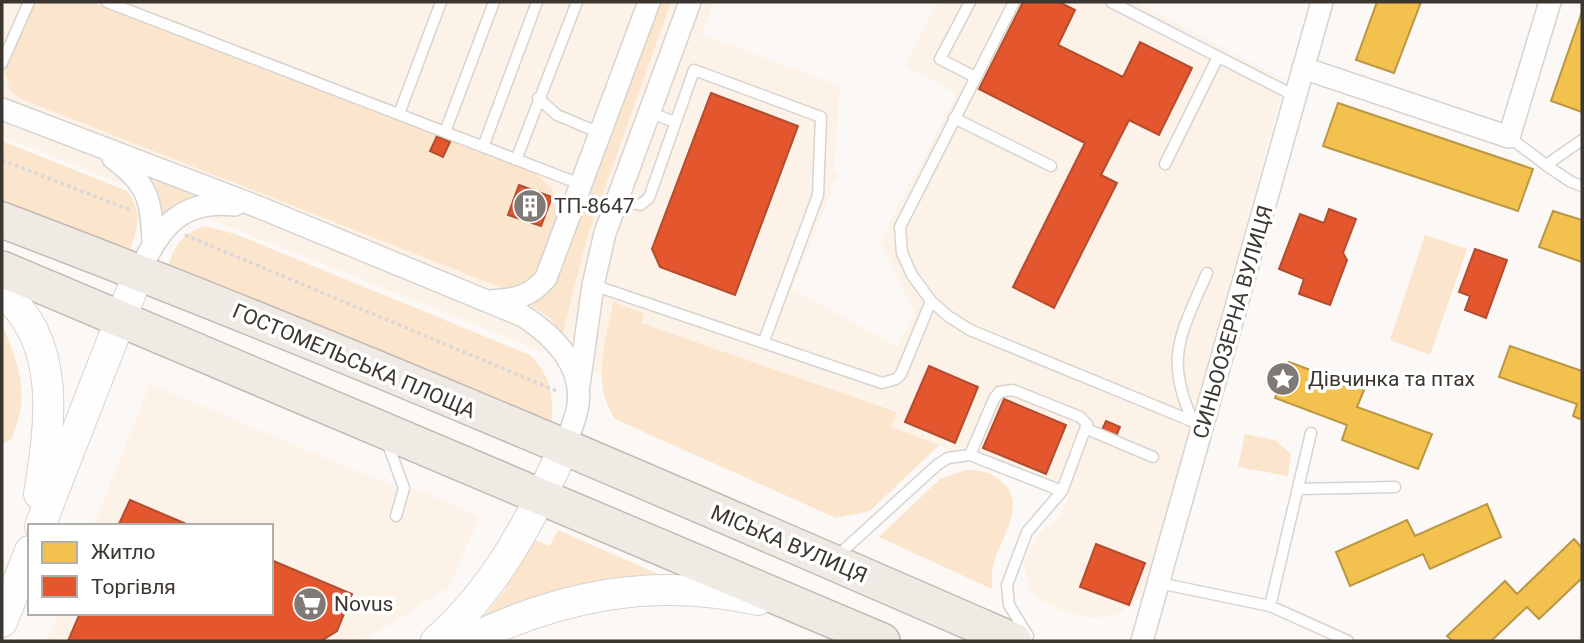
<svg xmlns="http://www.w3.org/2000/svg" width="1584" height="643" viewBox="0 0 1584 643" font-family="Roboto,sans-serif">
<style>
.built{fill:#fdf2e7}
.green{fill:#fbe5cd}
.homes{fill:#f2c14e;stroke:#bb9745;stroke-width:2}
.shops{fill:#e4572e;stroke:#b24d2f;stroke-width:2}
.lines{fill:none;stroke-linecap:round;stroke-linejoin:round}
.service-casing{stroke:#d7d3cf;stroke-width:13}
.minor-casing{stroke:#d7d3cf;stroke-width:24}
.secondary-casing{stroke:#d7d3cf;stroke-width:32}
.trunk-casing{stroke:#c3bbb2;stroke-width:38}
.path{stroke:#dad8d6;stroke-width:3.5;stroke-dasharray:3.5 3.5;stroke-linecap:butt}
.service{stroke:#fefefe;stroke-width:10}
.minor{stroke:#fefefe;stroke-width:21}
.secondary{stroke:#fefefe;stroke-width:30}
.trunk{stroke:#f0eae4;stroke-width:35}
.labels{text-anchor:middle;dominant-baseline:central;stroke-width:7;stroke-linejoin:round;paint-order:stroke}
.poi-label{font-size:21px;fill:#3c3630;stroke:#fff;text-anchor:start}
.street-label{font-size:21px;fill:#3c3630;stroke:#fff}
</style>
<rect width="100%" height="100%" fill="#fbf8f5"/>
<path class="built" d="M2,2H714L702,34L840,86L834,169L840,177L832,183L831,193L792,289L898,347L915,313L880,242L957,94L905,66L938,2H1135L1285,80L1150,582L1136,601L1116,615L1094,618L1067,613L1038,599L1029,590L1024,562L1036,537L1059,516L1070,496L891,427L896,411L641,323L643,312L613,303L604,376L2,136Z
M150,384L397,488L417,489L480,517L448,588L362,641H47L58,613H271V526H93Z"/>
<path class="green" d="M35,2H89L136,17L536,173L552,189L559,213L547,259L531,282L507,290L19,98L10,90L4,69Z
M660,2H671L587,238L562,337L551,319L531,305L544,296L556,278Z
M2,141L127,191C143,212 138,230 129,252L2,202Z
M147,169L205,190L178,207L160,228L157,187Z
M205,226L235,234L530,355C553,379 555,399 550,431L175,271L169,265C174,244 184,233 205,226Z
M1425,235L1467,249L1430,355L1390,340Z
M613,302L644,313L641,323L897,412L891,427L939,445L870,511L836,518L615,419C591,384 606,341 613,302Z
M2,324C20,369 30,392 12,439L2,444Z
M1245,434L1275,440L1291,454L1288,476L1238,467Z
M966,470C981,470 990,472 1001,481C1030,505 998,540 993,567C991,574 992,582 992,589L879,537L940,479Z
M558,530L658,574L568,588L481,620L503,593L533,539L550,546Z"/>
<path class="homes" d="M1377,2H1421L1394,73L1356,60Z
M1582,12V112L1551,101Z
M1338,103L1533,169L1518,211L1323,146Z
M1553,211L1582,220V262L1539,247Z
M1510,346L1582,371V420L1573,416L1577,404L1499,377Z
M1289,362L1364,390L1357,407L1432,434L1418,469L1342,440L1347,425L1275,398Z
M1487,504L1501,537L1430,569L1423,554L1350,586L1336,552L1407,520L1415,536Z
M1574,539L1582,548V578L1539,619L1527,607L1491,641H1453L1447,636L1505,581L1517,594Z"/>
<path class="shops" d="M1023,2H1059L1075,10L1058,45L1123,77L1140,42L1192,68L1159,135L1129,120L1101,175L1117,183L1054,308L1013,287L1085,143L979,89Z
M711,93L798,126L735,295L660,267L652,249Z
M437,136L450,142L443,157L430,151Z
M519,185L552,197L541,226L508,215Z
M1329,209L1356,219L1343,253L1347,260L1330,305L1299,294L1304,279L1279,269L1300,214L1324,223Z
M1475,249L1507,260L1486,318L1465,310L1470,296L1459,292Z
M929,366L978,387L955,443L905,422Z
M1004,399L1066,425L1046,474L983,448Z
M1106,421L1120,427L1116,436L1102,430Z
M130,500L191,526H118Z
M1096,544L1145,563L1129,605L1080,587Z
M271,560L352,594L337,631L321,641H68L80,613H271Z"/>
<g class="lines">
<g class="service-casing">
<path id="service" d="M107,2L580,184
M970,2L940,59L975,77
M1014,2L900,227L902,253L912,275L931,301L948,316L970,330L1204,426
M1111,2L1295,96
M2,63L29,2
M538,98L557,115L600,133
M648,112L675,122
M399,114L441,2
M954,118L1051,166
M445,132L494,2
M1509,137L1546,165L1582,140
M483,147L537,2
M516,160L577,2
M1165,164L1218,57
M1546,165L1571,182L1582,186
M617,199L640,205L649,198L694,70L821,117L818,195L764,341
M593,285L882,383L896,379L901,374L931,301
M1193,421C1163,358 1182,332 1207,273
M1087,429L1153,457
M387,442L404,488L396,516
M970,455L994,399L999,392L1013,390L1080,417L1087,424L1062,491
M1298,489L1395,487
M835,558L937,465L948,458L970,455L1062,491L1027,532L1007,585L1009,605L1028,636
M1159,583L1270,606L1348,641
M1270,606L1311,433"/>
</g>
<g class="minor-casing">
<path id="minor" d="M1303,68L1509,137L1550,2
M2,109L261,208L523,316C554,336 583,365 578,405C576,419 569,434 564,448
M113,158C148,184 151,199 153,241
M139,272C160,227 181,199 235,205
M490,301C514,300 530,297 546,278L649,2
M579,385L593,285L605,233L690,2
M1142,641L1322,2"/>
</g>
<g class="secondary-casing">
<path id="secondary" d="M2,292C63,342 50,425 39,494
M40,526L139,272
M2,622L30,551
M436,641C496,588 531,520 564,448
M467,641C561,595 655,577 758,600"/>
</g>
<g class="trunk-casing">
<path id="trunk" d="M2,220C343,349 679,495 1014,641
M2,269L882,641"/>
</g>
<path class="path" d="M2,160L130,210
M185,235L559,392"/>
<use href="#service" class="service"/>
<use href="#minor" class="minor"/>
<use href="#secondary" class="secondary"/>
<use href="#trunk" class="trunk"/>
</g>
<defs>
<g id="building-disc" transform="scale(1.75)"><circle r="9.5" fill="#7f7a75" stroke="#fff"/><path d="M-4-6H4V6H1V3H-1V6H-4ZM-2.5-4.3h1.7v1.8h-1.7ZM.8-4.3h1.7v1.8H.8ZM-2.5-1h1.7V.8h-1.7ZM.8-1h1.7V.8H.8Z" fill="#fff"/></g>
<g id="sight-disc" transform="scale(1.75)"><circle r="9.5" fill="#7f7a75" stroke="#fff"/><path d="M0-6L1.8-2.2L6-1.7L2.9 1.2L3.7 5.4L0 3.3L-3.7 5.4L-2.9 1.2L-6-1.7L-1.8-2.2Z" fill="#fff"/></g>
<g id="supermarket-disc" transform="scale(1.75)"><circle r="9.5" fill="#7f7a75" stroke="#fff"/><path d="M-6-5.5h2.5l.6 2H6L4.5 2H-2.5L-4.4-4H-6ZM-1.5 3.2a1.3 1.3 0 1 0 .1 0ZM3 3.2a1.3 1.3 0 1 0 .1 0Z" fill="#fff"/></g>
</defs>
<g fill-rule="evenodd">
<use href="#building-disc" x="530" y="206"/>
<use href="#sight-disc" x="1283" y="379"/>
<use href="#supermarket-disc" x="310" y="604"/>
</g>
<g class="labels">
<g class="poi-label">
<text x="554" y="206">ТП-8647</text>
<text x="1308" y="379">Дівчинка та птах</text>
<text x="334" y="604">Novus</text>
</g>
<g class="street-label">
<text transform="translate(1233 322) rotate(-74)">СИНЬООЗЕРНА ВУЛИЦЯ</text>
<text transform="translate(354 361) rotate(23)">ГОСТОМЕЛЬСЬКА ПЛОЩА</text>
<text transform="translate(789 544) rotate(23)">МІСЬКА ВУЛИЦЯ</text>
</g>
</g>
<rect width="1584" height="643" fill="none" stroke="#3c3630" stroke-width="7"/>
<rect x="28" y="524" width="245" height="91" fill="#ffffff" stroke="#b1afac" stroke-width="2"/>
<rect x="42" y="542" width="35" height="21" fill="#f2c14e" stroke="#b1afac" stroke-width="2"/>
<text x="91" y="559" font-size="21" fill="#3c3630">Житло</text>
<rect x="42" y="576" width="35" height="21" fill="#e4572e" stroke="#b1afac" stroke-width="2"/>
<text x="91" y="594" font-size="21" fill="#3c3630">Торгівля</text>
</svg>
